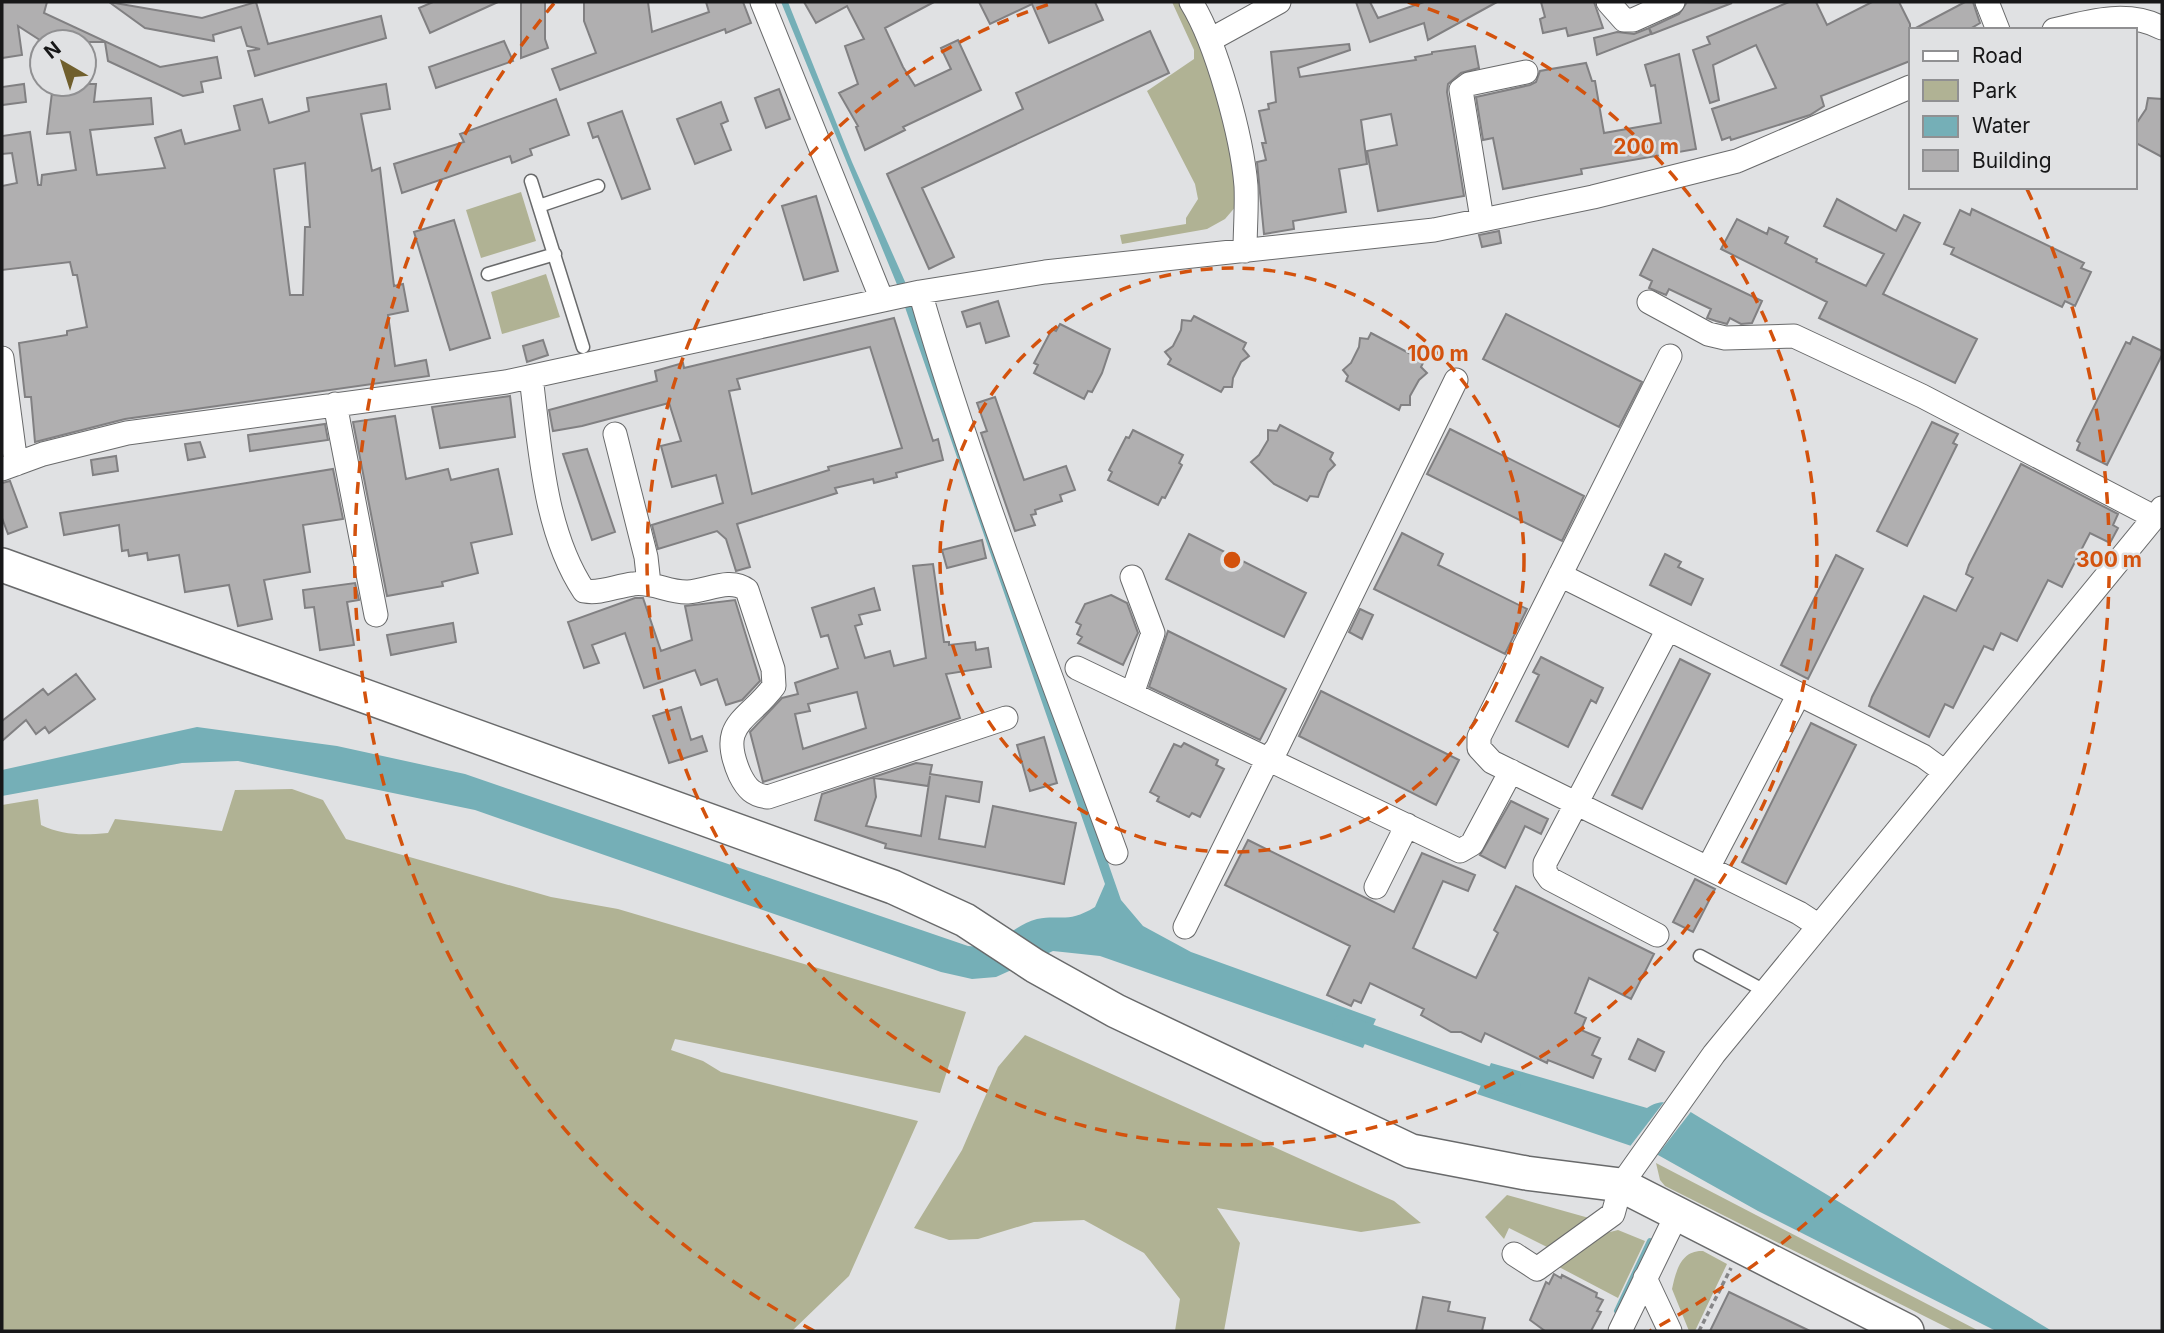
<svg xmlns="http://www.w3.org/2000/svg" width="2164" height="1333" viewBox="0 0 2164 1333" font-family="Inter,sans-serif">
<style>
.green{fill:#b0b294}
.water{fill:#75afb7}
.pier{fill:#e0e1e3}
.lines{fill:none;stroke-linecap:round;stroke-linejoin:round}
.stream{stroke:#75afb7;stroke-width:6}
.canal{stroke:#75afb7;stroke-width:21}
.building{fill:#b0afb0;stroke:#818082;stroke-width:2;fill-rule:evenodd}
.lane-casing{stroke:#696a6b;stroke-width:15}
.street-casing{stroke:#696a6b;stroke-width:25}
.secondary-casing{stroke:#696a6b;stroke-width:36}
.path{stroke:#858587;stroke-width:3.5;stroke-dasharray:5 3.5;stroke-linecap:butt}
.lane{stroke:#fff;stroke-width:12}
.street{stroke:#fff;stroke-width:23}
.secondary{stroke:#fff;stroke-width:33}
.ring{fill:none;stroke:#d3520d;stroke-width:3.5;stroke-dasharray:12 9}
.centre{fill:#d3520d;stroke:#e0e1e3;stroke-width:3.5}
.ring-label{font-size:21px;text-anchor:middle;font-weight:bold;fill:#d3520d;stroke:#e0e1e3;stroke-width:5;stroke-linejoin:round;paint-order:stroke}
</style>
<rect width="100%" height="100%" fill="#e0e1e3"/>
<path class="green" d="M1172,2H1184L1192,15L1222,115L1238,190L1237,205L1225,219L1207,229L1122,244L1120,235L1186,224V218L1198,199L1195,184L1147,91L1194,59V50Z
M521,192L536,241L481,258L466,210Z
M546,274L560,317L502,334L491,292Z
M292,789L323,800L346,839L551,897L618,909L966,1012L940,1093L675,1039L671,1050L703,1061L721,1072L918,1121L849,1276L792,1331H2V805L38,799L41,825C64,836 84,835 108,833L115,819L222,831L235,790Z
M1025,1035L1394,1201L1421,1223L1361,1232L1217,1208L1240,1243L1224,1331H1175L1180,1299L1144,1253L1084,1220L1034,1222L978,1239L949,1240L914,1228L962,1150L998,1067Z
M1656,1163L1979,1331H1954L1665,1186L1660,1180Z
M1507,1195L1589,1218L1551,1249L1509,1228L1504,1239L1485,1217Z
M1618,1230L1645,1241L1618,1298L1559,1267L1606,1233Z
M1703,1251L1727,1264L1695,1331H1689L1672,1289C1676,1271 1681,1250 1703,1251Z"/>
<path class="water" d="M781,2H788L852,162L906,284L1121,900L1143,926L1191,952L1376,1019L1363,1048L1100,956L1053,951L996,977L972,979L941,972L475,810L238,761L182,763L2,796V770L197,727L337,746L465,774L968,946C997,950 1013,925 1037,919C1061,914 1067,924 1095,907L1105,884L898,287Z
M1491,1063L1647,1108C1664,1097 1673,1104 1689,1111L2052,1331H1996L1758,1211L1658,1155L1477,1094Z"/>
<path class="pier" d="M1667,1098L1693,1109L1655,1158L1628,1149Z"/>
<g class="lines">
<path class="stream" d="M1617,1311L1650,1241"/>
<path class="canal" d="M1343,1025L1510,1085"/>
</g>
<path class="building" d="M2,2H47L44,13L160,67L217,57L221,78L201,82L203,92L183,96L108,61L105,42H43L18,26L22,55L2,58Z
M109,2L202,18L256,2L268,44L381,16L386,38L255,76L248,51L260,49L247,46L241,27L213,35L214,41L145,28Z
M433,2H498L430,33L419,8Z
M521,2H545V39L548,48L521,58Z
M584,2H648L652,32L709,12L706,2H743L751,23L726,33L725,29L560,90L552,69L596,53L584,21Z
M804,2H934L885,28L903,67L915,86L951,69L941,48L958,40L981,90L903,127L905,130L865,150L856,127L858,126L839,93L858,84L845,46L864,39L847,6L816,23Z
M979,2H1095L1103,20L1049,43L1032,4L990,24Z
M1356,2H1370L1378,18L1424,2H1497L1428,40L1424,23L1370,42Z
M1541,2H1594L1603,28L1568,36L1566,28L1543,33L1540,19L1545,17Z
M1687,2L1732,3L1652,34L1649,28L1679,14Z
M1789,2H1816L1827,25L1872,2H1899L1910,24V61L1821,96L1824,106L1810,115L1731,140L1730,137L1722,140L1712,109L1776,88L1756,45L1713,65L1719,100L1710,103L1693,50L1710,44L1707,37Z
M1965,2H1973L1980,23L1968,30H1912Z
M1649,28L1651,34L1597,55L1594,38L1617,32L1634,34Z
M1150,31L1169,73L922,188L954,257L929,269L887,174L1023,109L1016,93Z
M504,41L513,61L436,88L429,67Z
M1349,44L1350,50L1298,68L1300,77L1416,60L1415,57L1432,54V52L1475,46L1479,68L1461,73L1448,84L1447,92L1464,196L1378,211L1367,151L1397,145L1391,114L1361,120L1367,164L1339,169L1346,212L1293,221L1294,229L1264,234L1257,162L1266,160L1262,143H1266L1259,111L1269,109L1268,104L1276,102L1271,52Z
M1679,54L1696,149L1581,169L1582,174L1503,189L1493,138L1483,140L1476,97L1530,85L1536,82L1540,71L1586,63L1592,81H1595L1604,133L1661,123L1655,85L1651,86L1645,65Z
M24,84L26,102L2,105V87Z
M53,84H96L94,102L151,98L153,124L90,130L97,175L165,168L155,138L181,130L185,144L240,130L234,106L262,99L269,123L309,111L307,98L386,84L390,109L361,114L372,171L380,168L394,286L403,284L408,311L388,315L395,366L426,360L429,376L125,419L35,442L31,397H25L19,343L67,335V331L87,327L77,275H73L70,262L2,270V186L17,183L12,153L2,154V136L30,132L38,185H41L42,175L76,170L70,132L47,134ZM305,163L310,227H305L303,295H290L274,169Z
M779,89L790,119L766,128L755,98Z
M2148,98L2162,99V157L2134,142V127L2146,109Z
M556,99L569,135L530,149L532,155L512,163L510,156L402,193L394,164L464,142L460,134Z
M721,102L728,121L721,124L731,150L695,164L677,119Z
M622,111L650,189L622,199L598,136L593,138L588,123Z
M816,196L838,271L804,280L782,206Z
M1837,199L1896,231L1904,215L1920,223L1883,294L1977,339L1955,383L1819,318L1827,302L1721,249L1737,219L1767,234L1769,228L1788,237L1785,243L1817,259L1816,262L1866,286L1884,254L1824,226Z
M1972,209L2084,263L2081,268L2091,272L2075,306L2065,301L2062,307L1951,254L1954,248L1944,244L1960,210L1970,215Z
M454,220L490,338L450,350L414,232Z
M1499,231L1501,243L1482,247L1479,235Z
M1653,249L1762,301L1752,323L1741,324L1730,318L1727,324L1716,321L1707,318L1711,309L1669,289L1666,295L1649,288L1652,281L1640,275Z
M998,301L1009,336L986,343L980,323L967,327L962,312Z
M1506,314L1642,382L1619,427L1483,359Z
M1194,316L1246,343L1243,349L1249,356L1241,362L1233,378L1232,387H1224L1221,392L1168,364L1171,359L1165,352L1173,346L1181,330L1182,320L1191,321Z
M894,318L933,441L938,439L943,460L896,473L897,477L874,483L873,479L835,488L837,493L737,524L750,567L736,571L726,539L717,531L658,549L652,525L723,503L716,475L672,487L661,446L681,441L669,403L582,426L553,431L549,410L657,381L655,371L683,363L684,368ZM870,347L902,448L828,467L829,470L752,494L729,391L740,389L737,379Z
M1060,324L1110,349L1102,373L1092,392L1088,391L1084,399L1034,373L1038,365L1034,363L1052,329L1056,331Z
M1371,333L1424,361L1421,367L1427,373L1419,380L1410,396V405H1401L1399,410L1346,381L1348,376L1343,370L1351,363L1359,347L1360,338L1368,339Z
M2133,337L2162,351V355L2107,465L2077,450L2080,443L2077,441L2126,342L2130,344Z
M543,340L548,355L527,362L523,346Z
M510,396L515,437L440,448L432,407Z
M995,397L1024,480L1066,466L1075,490L1060,495L1062,501L1035,510L1036,514L1031,515L1035,525L1015,531L981,433L987,431L977,403Z
M395,416L406,479L448,469L451,480L498,469L512,534L471,543L478,573L442,582L443,586L387,596L353,422Z
M1932,422L1958,434L1953,443L1957,445L1907,546L1877,531Z
M325,424L328,440L250,451L248,435Z
M1280,425L1333,453L1330,459L1335,465L1328,472L1318,497L1310,496L1307,501L1274,484L1251,462L1259,455L1268,440V430L1277,431Z
M1450,429L1584,496L1562,541L1427,474Z
M1133,430L1183,455L1179,463L1182,465L1165,498L1162,497L1158,505L1108,480L1112,472L1109,470L1126,437L1129,438Z
M200,442L205,457L188,460L185,444Z
M587,449L615,532L592,540L563,454Z
M116,456L118,471L93,475L91,460Z
M2021,464L2118,514L2113,525L2118,528L2110,543L2090,533L2062,587L2048,580L2017,641L2001,633L1993,650L1984,646L1953,708L1945,704L1929,737L1869,706L1872,697L1924,596L1956,611L1973,578L1966,574L1969,565Z
M333,469L343,519L303,525L310,572L264,580L272,619L238,626L229,585L185,592L179,555L148,560L147,553L129,556L128,550L122,551L119,525L64,535L60,513Z
M10,481L27,527L8,534L2,518V483Z
M1402,533L1443,554L1438,565L1527,609L1505,654L1374,589Z
M1189,534L1306,593L1284,637L1166,579Z
M982,540L986,558L947,568L942,550Z
M1665,554L1681,562L1678,567L1703,579L1691,605L1650,585Z
M1836,555L1863,569L1808,679L1781,665Z
M933,564L944,642H949V645L975,642L976,650L988,648L991,667L946,674L960,718L763,782L750,732L782,698L798,694L795,683L838,668L828,635L821,637L812,608L874,588L880,610L859,615L862,624L855,626L865,658L890,651L894,666L926,658L913,566ZM857,692L866,728L803,749L795,714L810,711L808,704Z
M355,583L359,600L347,602L354,645L320,650L314,607L305,608L303,590Z
M1111,595L1127,603L1138,633L1123,665L1078,643L1082,637L1077,634L1081,625L1076,622L1085,604Z
M635,598H643L661,651L692,640L685,606L735,600L760,681L742,700L726,705L717,679L701,685L695,670L644,688L625,633L592,645L599,663L584,668L568,622Z
M1360,609L1373,615L1362,639L1349,632Z
M453,623L456,642L391,655L387,635Z
M1168,631L1286,689L1260,740L1149,687Z
M1541,657L1603,688L1596,703L1591,700L1568,747L1516,721L1539,675L1533,672Z
M1680,659L1710,674L1642,809L1612,795Z
M76,674L95,699L49,733L45,727L36,734L26,720L2,741V721L43,689L48,695Z
M1321,691L1459,760L1436,805L1299,736Z
M681,707L691,740L702,736L707,751L669,763L653,716Z
M1811,723L1856,745L1786,884L1742,862Z
M1044,737L1057,783L1030,791L1017,745Z
M1184,743L1218,760L1216,765L1224,769L1200,817L1192,813L1189,817L1157,801L1159,797L1150,792L1174,744L1181,747Z
M916,763L932,765L930,774L982,782L979,802L946,796L939,839L985,847L993,806L1076,823L1064,884L885,848L886,844L815,820L822,794ZM930,776L921,836L866,826L876,797L874,778L928,786Z
M1511,801L1548,819L1541,834L1525,826L1505,868L1480,855Z
M1248,840L1394,912L1422,853L1475,875L1468,891L1443,881L1413,948L1476,978L1498,933L1494,930L1516,886L1654,954L1631,999L1589,978L1575,1013L1586,1018L1581,1030L1600,1038L1592,1055L1601,1059L1593,1078L1548,1060L1547,1063L1485,1033L1481,1042L1461,1032H1451L1421,1015L1424,1009L1370,983L1361,1003L1354,1000L1351,1006L1327,995L1350,946L1225,885Z
M1695,879L1715,889L1693,932L1673,922Z
M1638,1039L1664,1052L1655,1071L1629,1059Z
M1554,1274L1561,1278L1562,1275L1597,1293L1596,1297L1603,1300L1597,1311L1601,1312L1591,1331H1545L1530,1320L1546,1282L1549,1284Z
M1729,1292L1810,1331H1710Z
M1423,1297L1450,1302L1448,1311L1485,1318L1482,1331H1416Z"/>
<g class="lines">
<g class="lane-casing">
<path id="lane" d="M531,181L583,347
M539,206L598,186
M488,274L555,254
M1700,956L1765,991"/>
</g>
<g class="street-casing">
<path id="street" d="M762,2L882,300
M1191,2C1217,44 1242,137 1246,186C1247,208 1245,230 1245,251
M1608,2L1624,20H1633L1673,2
M1987,2L1998,30
M2054,30C2090,21 2128,10 2162,28
M1210,40L1279,2
M1482,219L1461,90L1469,84L1526,72
M920,292C975,482 1048,667 1116,853
M1649,302L1708,334L1725,338L1794,336L1922,396L2154,517
M1670,356L1479,737V748L1492,762L1799,913L1819,926
M2,358L16,464
M531,377C540,447 544,531 584,591C601,594 616,586 633,584C652,581 669,593 688,592C707,591 730,577 747,590L773,669L774,686C747,722 717,723 740,775C747,789 753,795 768,797L1006,718
M335,404L376,615
M615,434L646,557L649,584
M2,469L43,454L127,433L506,382L920,292L1045,272L1434,230L1593,197L1737,161L1910,87
M1560,575L1923,756L1945,772
M1132,577L1153,633L1132,694
M1077,668L1460,851L1472,844L1511,771
M1708,868L1799,694
M1376,887L1407,825
M1185,927L1268,759L1277,748L1456,380
M1657,935L1550,879L1545,872V863L1668,629
M1514,1254L1537,1269L1613,1214L1621,1185L1714,1054L2162,508
M1645,1278L1670,1331
M1620,1331L1677,1214"/>
</g>
<g class="secondary-casing">
<path id="secondary" d="M2,565L893,887L965,920L1035,966L1116,1011L1411,1151L1526,1173L1621,1185L1907,1331"/>
</g>
<path class="path" d="M1699,1331L1731,1268"/>
<use href="#lane" class="lane"/>
<use href="#street" class="street"/>
<use href="#secondary" class="secondary"/>
</g>
<g class="ring">
<circle cx="1232" cy="560" r="292"/>
<path d="M1408 2A585 585 0 1 1 1056 2"/>
<path d="M814 1331A877 877 0 0 1 555 2M2027 189A877 877 0 0 1 1650 1331"/>
</g>
<circle cx="1232" cy="560" r="10" class="centre"/>
<g class="ring-label">
<text x="1646" y="154">200 m</text>
<text x="1438" y="361">100 m</text>
<text x="2109" y="567">300 m</text>
</g>
<rect width="2164" height="1333" fill="none" stroke="#171718" stroke-width="7"/>
<rect x="1909" y="28" width="228" height="161" fill="#e0e1e3" stroke="#909092" stroke-width="2"/>
<rect x="1923" y="51" width="35" height="10" fill="#ffffff" stroke="#909092" stroke-width="2"/>
<text x="1972" y="63" font-size="21" fill="#171718">Road</text>
<rect x="1923" y="80" width="35" height="21" fill="#b0b294" stroke="#909092" stroke-width="2"/>
<text x="1972" y="98" font-size="21" fill="#171718">Park</text>
<rect x="1923" y="116" width="35" height="21" fill="#75afb7" stroke="#909092" stroke-width="2"/>
<text x="1972" y="133" font-size="21" fill="#171718">Water</text>
<rect x="1923" y="150" width="35" height="21" fill="#b0afb0" stroke="#909092" stroke-width="2"/>
<text x="1972" y="168" font-size="21" fill="#171718">Building</text>
<g transform="translate(63 63) rotate(321)"><circle r="33" fill="#e0e1e3" stroke="#909092" stroke-width="2"/>
<path d="M0-5L12 26L0 18L-12 26Z" fill="#705f2d"/>
<text y="-10" font-size="19" font-weight="bold" text-anchor="middle" fill="#171718">N</text>
</g>
</svg>
